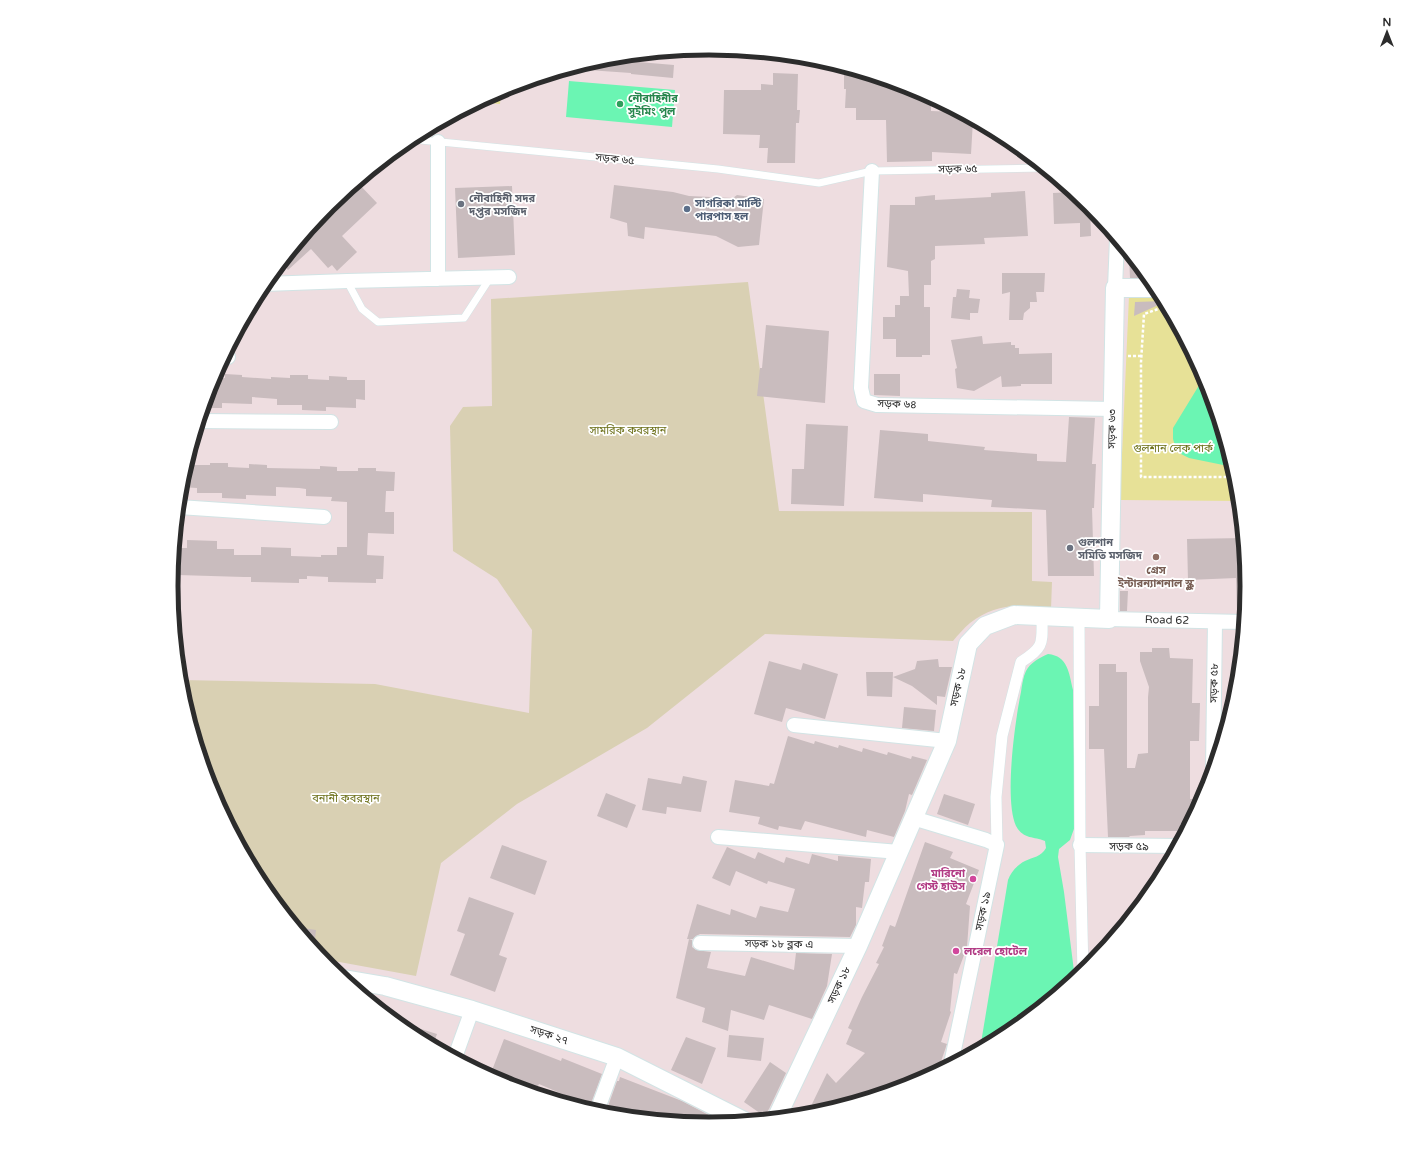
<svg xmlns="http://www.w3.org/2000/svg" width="1419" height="1172" viewBox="0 0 1419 1172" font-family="'Varela Round','Noto Sans Bengali',sans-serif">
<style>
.green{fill:#e7e197}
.cemetery{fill:#d9d0b3}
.water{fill:#6bf5b3}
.building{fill:#c9bcbe}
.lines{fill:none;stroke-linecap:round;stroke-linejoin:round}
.service-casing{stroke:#d2e4e5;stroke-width:8}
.pedestrian-casing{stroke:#d2e4e5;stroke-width:12}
.minor-casing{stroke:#d2e4e5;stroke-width:16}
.tertiary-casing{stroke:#d2e4e5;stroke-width:20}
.path{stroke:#fff;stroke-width:2.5;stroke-dasharray:3 2;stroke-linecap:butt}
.service{stroke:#fff;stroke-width:7}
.pedestrian{stroke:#fff;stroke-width:11}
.minor{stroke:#fff;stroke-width:14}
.tertiary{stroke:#fff;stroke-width:18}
.leisure-dot{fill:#2e9e5b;stroke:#fff;stroke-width:1.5}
.worship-dot{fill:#6b7280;stroke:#fff;stroke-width:1.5}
.service-dot{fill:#5c6f8a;stroke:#fff;stroke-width:1.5}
.education-dot{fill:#8d6e63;stroke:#fff;stroke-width:1.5}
.hotel-dot{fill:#d1479c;stroke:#fff;stroke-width:1.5}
.labels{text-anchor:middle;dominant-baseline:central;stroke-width:3.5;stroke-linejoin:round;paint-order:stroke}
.leisure-label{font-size:11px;font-weight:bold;fill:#27864d;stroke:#fff;text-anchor:start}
.street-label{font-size:11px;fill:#2c2c2c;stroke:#fff}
.worship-label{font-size:11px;font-weight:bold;fill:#5b616d;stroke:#fff;text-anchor:start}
.service-label{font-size:11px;font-weight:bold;fill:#4e5e75;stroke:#fff;text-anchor:start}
.park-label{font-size:11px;fill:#6a6e16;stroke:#fff}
.education-label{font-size:11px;font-weight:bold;fill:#785e54;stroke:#fff}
.hotel-label{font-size:11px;font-weight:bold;fill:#b23c85;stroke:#fff;text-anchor:end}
.rim{fill:none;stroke:#2c2c2c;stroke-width:5}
</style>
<rect width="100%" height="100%" fill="#eedde0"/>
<path class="green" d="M501,90L500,104L479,102Z
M1161,295L1207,380L1237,481L1239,501L1120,500L1129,296Z"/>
<path class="cemetery" d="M748,282L779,511L1032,512V581L1052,582L1051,609C1021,604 996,603 970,623C964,628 958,635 953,641L765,634L647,728L517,804L441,863L416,976L323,959L262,885L212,792L182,691L181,680L375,684L529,713L532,630L497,579L453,551L450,426L463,407L492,406L491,299Z"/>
<path class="water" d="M569,81L675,90L672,127L566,117Z
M1205,378L1207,380L1233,467L1189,458L1181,454L1176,449L1173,439V428L1198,387Z
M1048,654C1068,656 1069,673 1073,690L1075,826L1070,840L1059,849L1058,857L1064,892L1075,979L1008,1033L980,1049L1008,880C1011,872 1017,865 1025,861C1033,857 1041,857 1046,848L1045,841C1034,836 1024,840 1016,826C1004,800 1015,721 1021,692C1022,685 1023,677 1026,671C1030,663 1039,658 1048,654Z"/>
<path class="building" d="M620,57H627V61L674,65L673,78L631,74V73L573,69V68L605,58Z
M773,73L798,74L797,110H800L799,123H796L795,163H767L768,148H759L760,135L723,134L724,90H761V84L773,85Z
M844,74H865L916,89L931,97V111L959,112L973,120L971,154L932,152V161L887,162L886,120H856V108H845L846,89H844Z
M357,182L377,203L342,236L357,252L337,271L332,265L328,268L311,249L288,270L282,263L329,205Z
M614,185L673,192L689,196L733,198L737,195L764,199L759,245L738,247L716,236L645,227L644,239L628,236L627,223L610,218Z
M512,186L515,255L458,258L455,188Z
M1025,191L1028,236L984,238L985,244L935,246V259L931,261V285H924V307H930V355H922V357H896V339H883V317H895V305H900V296H909L908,271L887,267L890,205H915V197L935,195V200L991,197V193Z
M1074,192L1090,206L1091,236L1080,237V223L1054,224L1053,193Z
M1129,254L1132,257L1149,278H1130Z
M1002,273H1045L1044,292H1036L1037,302H1030V308L1024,313L1023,320H1009L1010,292L1002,294Z
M957,289L970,290L969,298L980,299L978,313H970V320L951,318L953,297H956Z
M1164,301L1165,302L1134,316L1135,302Z
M766,325L829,331L825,403L757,396L760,368H762Z
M982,336L983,344L1011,342V345H1015V348H1019V354L1052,353V384H1021V386L1002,387L1001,376L974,391L957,388L955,369L957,368L951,340Z
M225,374L242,375V377L271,379V377L290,378V375H308V379L329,380V376L347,377V380H365V400L356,399V408L326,407V411L302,410V405H277V399L252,397V404L222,403V408H204L214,378H225Z
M874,374H900V396L874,395Z
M1069,417L1095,418L1092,464H1096L1094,508H1092L1094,576H1048L1046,510L991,507L992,500L923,494V502L874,498L880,430L928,434V441L985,447L984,450L1037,454V461L1066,462Z
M806,424L848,426L844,506L791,504L792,469H804Z
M210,463H228V467L249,468V464L267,465V468L320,469V466L337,467V471H358V468H376V471L395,472L394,491H386L385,512H394V534L368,533L367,555L384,556L383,579H376V583L328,582V577L307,576V579H299V583L251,582V577H244L178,575V570H173L175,548H187V540L217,541V549H234V555H261V547L291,548V556L321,557V555H337V547H347V502L331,501L332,497L306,496V489L299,488L276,487V496L246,495V499L222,498V493H197V488L181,487L187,465H210Z
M1243,538L1248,586L1245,614L1237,613L1236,578L1188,580L1187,539Z
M1120,591H1128L1127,611H1120Z
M1152,648H1169L1170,658L1193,659L1192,703H1200L1199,741H1190V799H1203L1189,824H1180V831H1145V835L1130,836L1129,837H1108L1104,749H1089V706H1099V664H1116V672H1127V768H1135L1138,754L1148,753V697L1149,687L1140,661V652H1152Z
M938,659L939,667H952L945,697L937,696V705L912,686L893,677L915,669L917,661Z
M769,661L801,670L803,663L838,674L825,719L786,708L782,722L754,714Z
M866,672H893L892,697L867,696Z
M904,707L936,710L934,731L902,728Z
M788,736L814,744L815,741L838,748L839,745L862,752L863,748L887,755L888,752L911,759L912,756L927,760L912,795L909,794L905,811L894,837L867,830L866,837L805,821L801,830L779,826L778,830L758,824L760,817L729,812L735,780L769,786L770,783L774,784Z
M683,776L707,781L701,812L667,807L666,814L642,810L648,778L681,784Z
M606,793L636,805L627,828L597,816Z
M944,794L975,804L968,825L937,814Z
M925,842L953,852L950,858L979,870L966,904L970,906L967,947L957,974L954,973L950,1011L951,1012L941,1042L947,1044L938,1070L915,1083L819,1112L812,1104L827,1073L836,1083L865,1053L846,1044L852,1030L848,1028L862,997L879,964L876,963L884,947L882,946L890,925L895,927Z
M502,845L547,861L535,895L490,878Z
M727,847L755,859L758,852L784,863L786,857L809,864L812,854L838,861V856L871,859L869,882H865L862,908L856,907V925L850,937L700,934L696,936L693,939H689L692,940V947L696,950L711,952L707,968L745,976L751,957L794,970L796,953L832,954L827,986L812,1019L769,1005L764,1020L731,1010L728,1031L702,1022L705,1008L676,998L689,939H687L697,904L730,915L731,909L756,918L760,906L788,912L795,889L768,881L767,884L736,871L730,886L712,878Z
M469,897L514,913L499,955L507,958L495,992L450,975L465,934L457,931Z
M296,927L316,930L314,948L305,937Z
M405,1024L437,1034L433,1045L410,1033L404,1028Z
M729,1035L764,1038L761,1061L727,1057Z
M686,1037L716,1048L702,1084L671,1070Z
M504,1039L561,1061L562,1058L602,1074L590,1106L539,1084L536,1090L491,1073Z
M770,1062L786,1073L769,1109L764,1116L744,1102Z
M620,1077L682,1101L724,1123L709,1124L624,1116L607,1109L617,1081H619Z"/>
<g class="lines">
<g class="service-casing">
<path id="service" d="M410,139L718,169L819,183L872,171L1044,168
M347,281L362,309L378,322L464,318L490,278"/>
</g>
<g class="pedestrian-casing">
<path id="pedestrian" d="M1079,618L1080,845L1083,972
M997,845L996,797L1002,736L1021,662C1045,647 1042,643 1042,617"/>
</g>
<g class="minor-casing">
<path id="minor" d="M438,142V279
M872,171L861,388L864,401L877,405L1113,409
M265,284L347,281L509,277
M1115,288L1117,239
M225,357H228
M200,421L331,422
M179,507L324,517
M1109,619L1244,622
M794,725L947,741
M1213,769L1215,622
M913,818L986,840L997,845L951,1064
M718,837L899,852
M1080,845L1178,846
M700,943L858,946
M455,1057L472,1010
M597,1111L617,1057"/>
</g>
<g class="tertiary-casing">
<path id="tertiary" d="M344,979L385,986L472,1010L617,1057L744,1121
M777,1117L858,946L947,741L968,644L985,626L1014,615L1109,619L1115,288H1157"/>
</g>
<path class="path" d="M1167,306L1144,314L1141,362V477H1236
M1128,356H1141"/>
<use href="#service" class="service"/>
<use href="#pedestrian" class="pedestrian"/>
<use href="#minor" class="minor"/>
<use href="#tertiary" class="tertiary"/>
</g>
<circle class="leisure-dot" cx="620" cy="104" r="4"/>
<g class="worship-dot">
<circle cx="461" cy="204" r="4"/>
<circle cx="1070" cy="548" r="4"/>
</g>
<circle class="service-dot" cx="687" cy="209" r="4"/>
<circle class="education-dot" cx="1156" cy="557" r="4"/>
<g class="hotel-dot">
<circle cx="973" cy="879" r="4"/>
<circle cx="956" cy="951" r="4"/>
</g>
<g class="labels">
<g class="leisure-label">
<text x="628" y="98">নৌবাহিনীর<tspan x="628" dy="13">সুইমিং পুল</tspan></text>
</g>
<g class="street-label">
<text transform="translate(615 159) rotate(6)">সড়ক ৬৫</text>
<text transform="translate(958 169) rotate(-1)">সড়ক ৬৫</text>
<text transform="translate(897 404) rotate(2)">সড়ক ৬৪</text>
<text transform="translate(1112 429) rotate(-89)">সড়ক ৬৩</text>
<text transform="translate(1167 620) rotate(1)">Road 62</text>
<text transform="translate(1214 683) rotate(-89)">সড়ক ৫৮</text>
<text transform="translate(958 687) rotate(-77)">সড়ক ১৮</text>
<text x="1129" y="846">সড়ক ৫৯</text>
<text transform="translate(983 911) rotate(-78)">সড়ক ১৯</text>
<text transform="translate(779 944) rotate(1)">সড়ক ১৮ ব্লক এ</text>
<text transform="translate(839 985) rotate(-65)">সড়ক ১৮</text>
<text transform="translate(549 1035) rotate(18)">সড়ক ২৭</text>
</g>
<g class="worship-label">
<text x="469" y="198">নৌবাহিনী সদর<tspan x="469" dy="13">দপ্তর মসজিদ</tspan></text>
<text x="1078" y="542">গুলশান<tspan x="1078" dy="13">সমিতি মসজিদ</tspan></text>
</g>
<g class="service-label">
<text x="695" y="203">সাগরিকা মাল্টি<tspan x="695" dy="13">পারপাস হল</tspan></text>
</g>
<g class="park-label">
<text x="628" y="430">সামরিক কবরস্থান</text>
<text x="1173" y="448">গুলশান লেক পার্ক</text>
<text x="346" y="798">বনানী কবরস্থান</text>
</g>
<g class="education-label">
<text x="1156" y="570">গ্রেস<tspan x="1156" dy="13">ইন্টারন্যাশনাল স্কুল</tspan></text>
</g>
<g class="hotel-label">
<text x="965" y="873">মারিনো<tspan x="965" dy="13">গেস্ট হাউস</tspan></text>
<text x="964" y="951" text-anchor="start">লরেল হোটেল</text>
</g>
</g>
<path d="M0 0H1419V1172H0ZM178 586a531 531 0 1 1 1062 0a531 531 0 1 1-1062 0Z" fill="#fff" fill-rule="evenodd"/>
<path class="rim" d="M178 586a531 531 0 1 1 1062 0a531 531 0 1 1-1062 0Z"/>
<g transform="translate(1387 32)" stroke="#ffffff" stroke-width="3" paint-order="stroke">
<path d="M0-3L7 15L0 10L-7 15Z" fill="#2c2c2c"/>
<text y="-6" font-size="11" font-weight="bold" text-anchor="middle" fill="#2c2c2c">N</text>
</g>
</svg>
